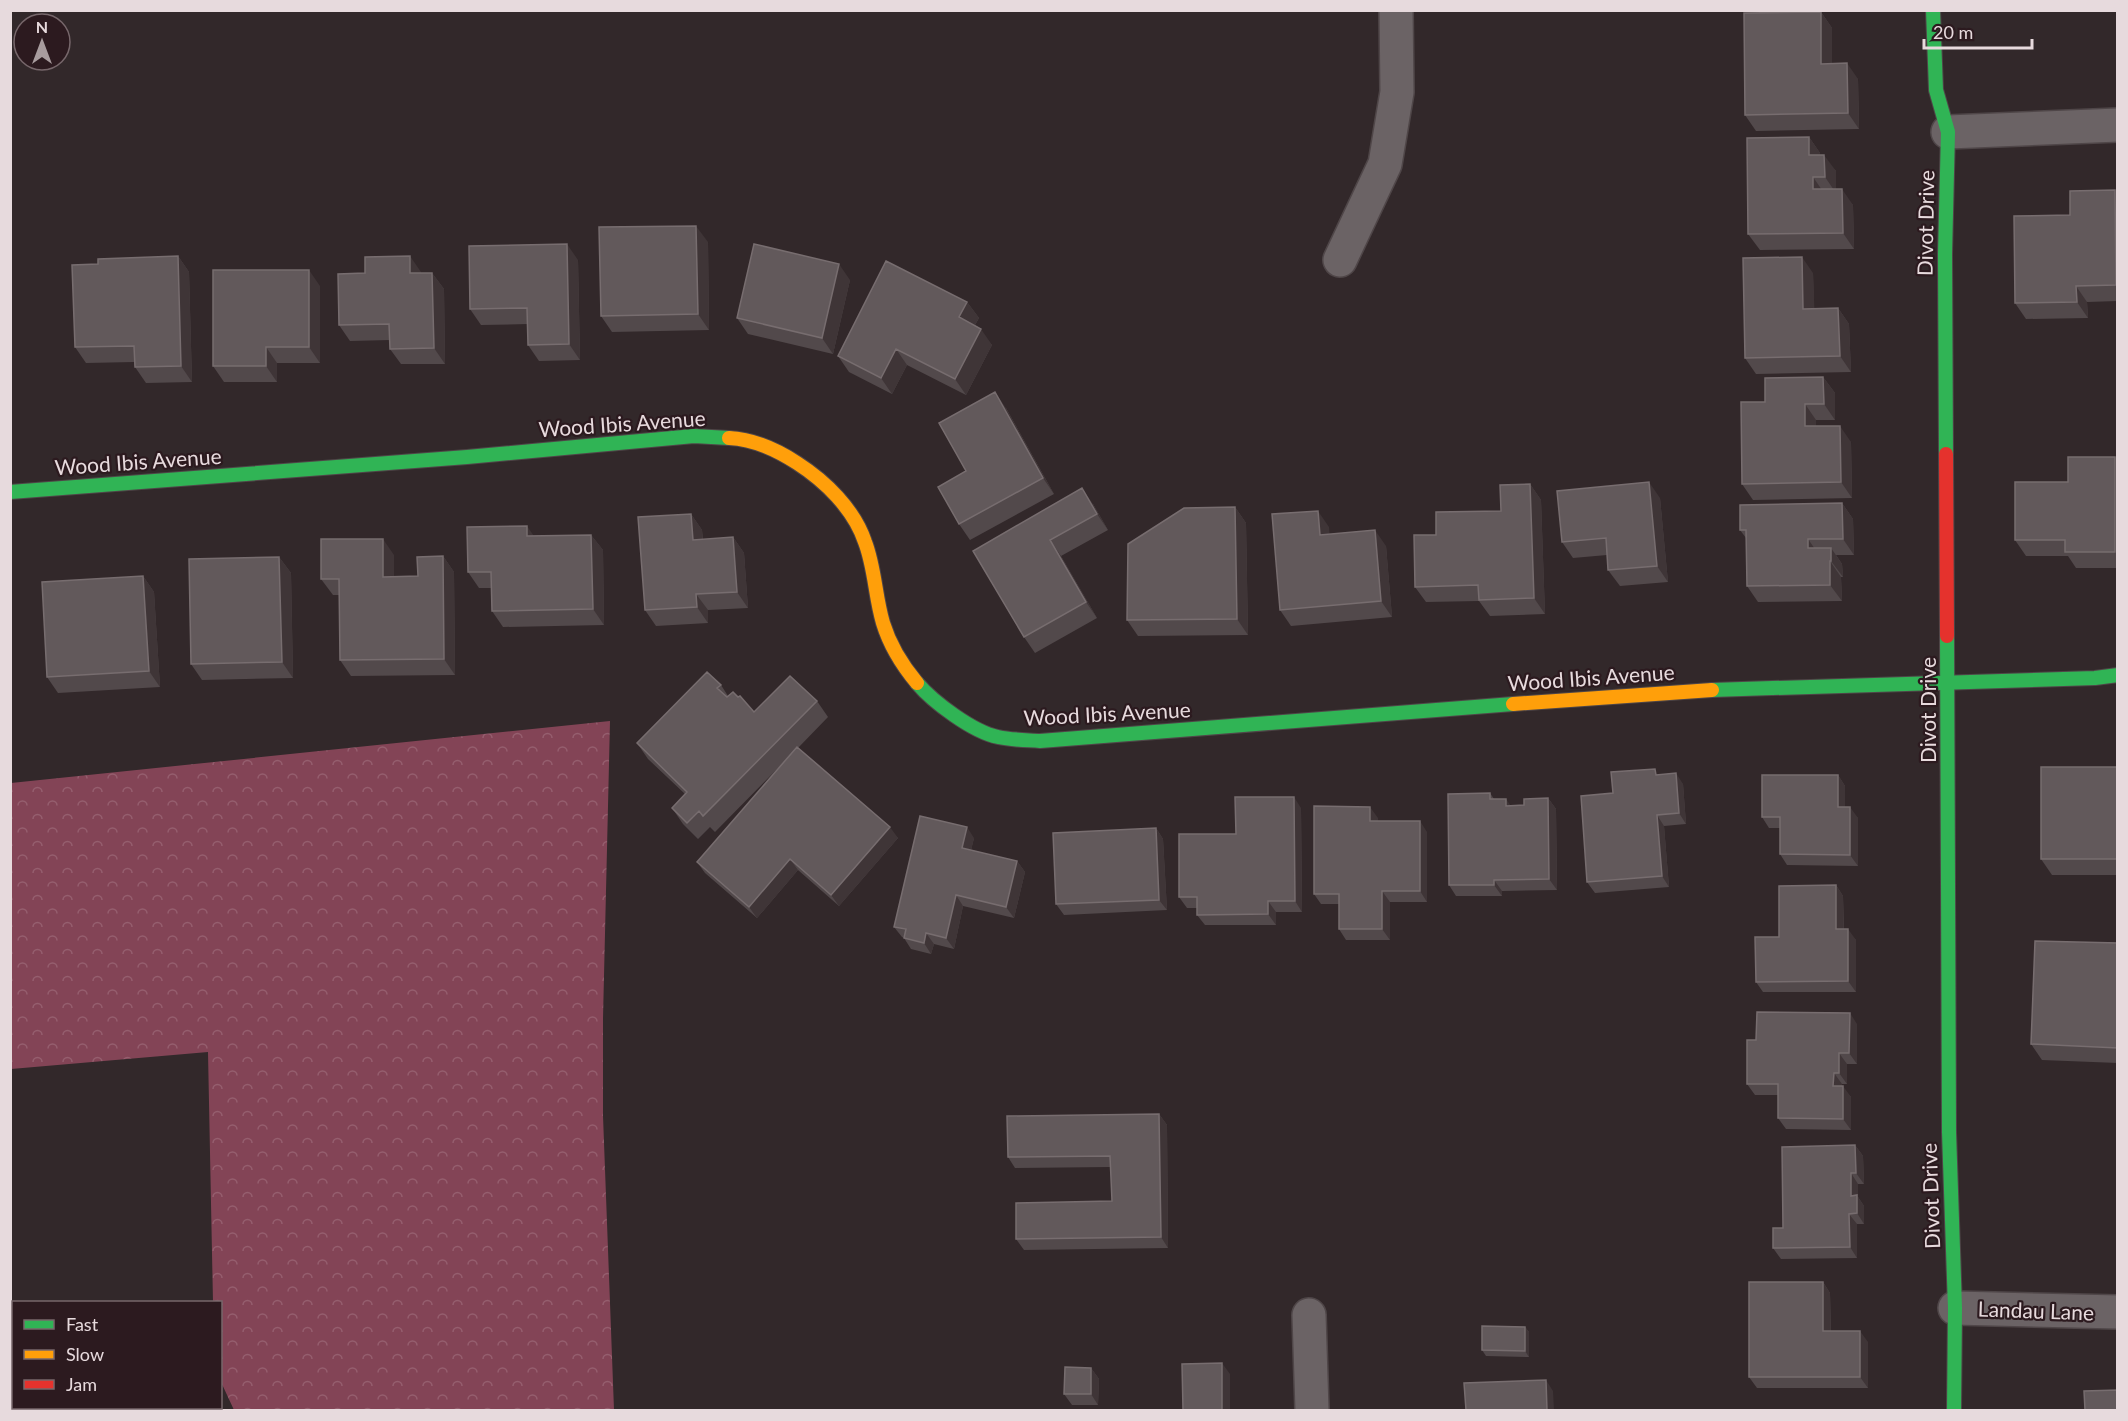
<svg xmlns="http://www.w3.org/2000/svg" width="2128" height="1421" viewBox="0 0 2128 1421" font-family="Lato,sans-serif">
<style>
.forest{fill:url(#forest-crowns)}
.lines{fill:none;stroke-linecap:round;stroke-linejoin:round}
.street-casing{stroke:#4f4648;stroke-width:36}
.fast-casing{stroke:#4f4648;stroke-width:16}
.slow-casing{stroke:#4f4648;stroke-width:16}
.jam-casing{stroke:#4f4648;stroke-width:16}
.street{stroke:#6b6365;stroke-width:33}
.fast{stroke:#30b455;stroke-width:14}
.slow{stroke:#ff9f0a;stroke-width:14}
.jam{stroke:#e5322d;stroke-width:14}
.wall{fill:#52494b}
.shaded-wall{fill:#3f3537}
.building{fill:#62595b;stroke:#776d6f;stroke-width:1.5}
.labels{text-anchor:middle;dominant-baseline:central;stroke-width:4.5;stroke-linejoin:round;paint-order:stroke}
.street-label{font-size:21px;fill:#e7dadd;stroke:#2c1a1f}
</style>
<defs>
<pattern id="forest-crowns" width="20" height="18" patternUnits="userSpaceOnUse" patternTransform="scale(1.5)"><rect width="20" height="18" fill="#834456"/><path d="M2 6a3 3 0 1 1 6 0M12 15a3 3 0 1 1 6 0" fill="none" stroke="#955e6e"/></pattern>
</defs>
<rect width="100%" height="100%" fill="#32282a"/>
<path class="forest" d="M610,721L603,1018V1116L614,1410H234L221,1382L220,1302H213L208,1052L11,1069V783Z"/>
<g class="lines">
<g class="street-casing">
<path id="street" d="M1948,132L2118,125
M1340,260L1385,164L1397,92L1396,10
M1955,1308L2118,1312
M1309,1315L1312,1410"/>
</g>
<g class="fast-casing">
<path id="fast" d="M1933,10L1936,90L1948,132L1945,254L1946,454
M10,492L467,457L694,436L729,438
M1947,636L1949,1132L1955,1308L1954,1410
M917,683C933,702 973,732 998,737C1011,740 1026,740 1040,741L1513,704
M1712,690L2095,678L2118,675"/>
</g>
<g class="slow-casing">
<path id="slow" d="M729,438C753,439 777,450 797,463C825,481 854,509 865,542C875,568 875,596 883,623C890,646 902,665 917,683
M1513,704L1712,690"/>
</g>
<g class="jam-casing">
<path id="jam" d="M1946,454L1947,636"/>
</g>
<use href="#street" class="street"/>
<use href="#fast" class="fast"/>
<use href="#slow" class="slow"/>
<use href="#jam" class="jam"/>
</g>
<path class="wall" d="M1821,12L1832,28V64L1858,79L1859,129L1756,131L1745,115Z
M1809,137L1820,153V155L1836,171V189L1853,205L1854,249L1760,250L1748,234Z
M2115,190L2118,193V301L2087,302L2088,318L2026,319L2015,303L2070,215Z
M708,242L709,330L612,332L601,316Z
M178,256L189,272L192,382L146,383L135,367L134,362L86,363L75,347L98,264Z
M578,260L580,360L539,361L528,345V324L481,325L470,309Z
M421,273H432L444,289L445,364H401L390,349V340L350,341L339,325Z
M1813,273L1814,309L1838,308L1849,324L1851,372L1756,374L1745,358Z
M850,280L833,354L748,334L737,318Z
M320,286V363H277V382H224L213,366Z
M967,302L979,318L975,325L992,345L966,395L907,365L892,394L849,372L838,356Z
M1823,377L1835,393V420H1816V426L1851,442L1852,498L1753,500L1742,484L1765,402Z
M1006,408L1054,494L970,540L959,524Z
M2115,457L2118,461V568H2076L2068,556H2026L2015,540L2068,482Z
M1530,484L1541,500L1545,614L1490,616L1479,601L1426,602L1415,587L1436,535L1501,511Z
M1660,498L1668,582L1620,586L1608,570L1607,555L1573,558L1562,542Z
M1842,503L1853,519L1854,555H1836L1842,564L1843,577H1841L1842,601L1758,602L1747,586L1746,538L1740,530Z
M1093,504L1108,530L1061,556L1097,618L1035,653L1024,637L973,551Z
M1235,507L1246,523L1248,635L1138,636L1127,620Z
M691,514L702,530L703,540L733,537L744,553L748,608L708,610V623L656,626L645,610Z
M1329,527V534L1386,546L1392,617L1291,626L1280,610Z
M591,535L603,550L604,625L503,627L492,611L491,588H479L468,572L534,536Z
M394,555V577L418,576L443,556L454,572L455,675L351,676L340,660L339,595H333L321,579Z
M279,557L291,573L293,678L202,680L191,664Z
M143,576L154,592L160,687L58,693L47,677Z
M721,685L728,696L754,712L817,701L828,717L798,748L898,838L839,906L798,870L757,918L705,873L697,862L788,758L715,832L710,827L698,839L683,824L672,808L685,794L648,759L637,743Z
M2117,767L2118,875H2052L2041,859Z
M1659,774L1683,784L1686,824L1664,826L1669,887L1595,893L1587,882L1613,793Z
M1838,775L1845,786V807L1858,818V866L1787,865L1780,854V828H1769L1762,817Z
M1490,793L1494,799L1511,806L1524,805L1548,798L1556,809L1557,890L1502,891V896H1456L1449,885Z
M1301,808L1302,912H1276V925H1205L1197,915V908H1187L1179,897L1236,834Z
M1378,818V821L1427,832V902H1390V940H1346L1339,929V904H1321L1314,894Z
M1156,828L1163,839L1167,910L1064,915L1056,904Z
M974,838L971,850L1017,861L1025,872L1014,918L963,906L954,949L934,944L931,954L911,949L904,938L902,937L894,927Z
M1836,885L1843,896L1844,929L1856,940V992H1763L1756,982L1779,937Z
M2118,943V1063L2042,1060L2031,1044Z
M1857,1024V1064H1847V1084H1842L1841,1086L1851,1097V1130L1786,1129L1778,1118V1095H1755L1747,1084L1756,1040Z
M1159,1114L1167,1125L1168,1248L1024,1250L1016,1239L1112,1201L1111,1167L1015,1168L1008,1157Z
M1855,1145L1863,1156L1864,1184H1858V1197L1864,1206V1224H1857V1258L1781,1259L1773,1248L1783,1228Z
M1823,1282L1830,1293L1831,1331L1868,1342V1388H1757L1749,1377Z
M1525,1327L1529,1332V1357L1486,1356L1482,1350Z
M1091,1368L1099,1379L1098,1405H1072L1064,1394Z"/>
<path class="shaded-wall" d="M1821,12L1832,28V80L1821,64Z
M1847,63L1858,79L1859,129L1848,113Z
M1809,137L1820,153V171L1809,155Z
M1824,155L1836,171V193L1825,177Z
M1813,177L1824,193L1813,189Z
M1842,189L1853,205L1854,249L1843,233Z
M2115,190L2118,193V287L2116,285Z
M696,226L708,242L709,330L698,314Z
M567,244L578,260L580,360L569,344Z
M178,256L189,272L192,382L181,366Z
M410,256L421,272L422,289L410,273Z
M1802,257L1813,273L1815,325L1803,309Z
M839,264L850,280L833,354L822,338Z
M309,270L320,286V363L309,347Z
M432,273L444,289L445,364L434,348Z
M2076,286L2087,302L2088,318L2077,302Z
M967,302L979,318L970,333L959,317Z
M1838,308L1849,324L1851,372L1840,356Z
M981,329L992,345L966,395L955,379Z
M266,347L277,363V382L266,366Z
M896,349L907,365L892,394L881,378Z
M1823,377L1835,393V420L1824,404Z
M995,392L1006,408L1054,494L1043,478Z
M1805,404L1816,420V442L1805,426Z
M1840,426L1851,442L1852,498L1841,482Z
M2115,457L2118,461V556L2115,552Z
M1649,482L1660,498L1668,582L1657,566Z
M1530,484L1541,500L1545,614L1534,598Z
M1082,488L1093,504L1108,530L1097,514Z
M1842,503L1853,519L1854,555L1843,539Z
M1235,507L1246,523L1248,635L1237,619Z
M1318,511L1329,527L1331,550L1320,535Z
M691,514L702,530L704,556L693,540Z
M527,526L538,542L527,536Z
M1375,530L1386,546L1392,617L1381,601Z
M591,535L603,550L604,625L593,609Z
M733,537L744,553L748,608L737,592Z
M383,539L394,555V593L383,577Z
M1808,539L1819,555L1808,548Z
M1050,540L1061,556L1097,618L1086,602Z
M1831,548L1842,564L1843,577L1831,561Z
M443,556L454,572L455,675L444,659Z
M279,557L291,573L293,678L282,662Z
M1830,561L1841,577L1842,601L1830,585Z
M143,576L154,592L160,687L149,671Z
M696,594L708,610V623L697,607Z
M1676,773L1683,784L1686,824L1679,813Z
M1838,775L1845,786V818L1838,807Z
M1294,797L1301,808L1302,912L1295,901Z
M1548,798L1556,809L1557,890L1549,879Z
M1506,799L1513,809L1506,806Z
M1370,807L1378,818V832L1370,821Z
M1850,807L1858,818V866L1850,855Z
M1657,815L1664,826L1669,887L1662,876Z
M1420,821L1427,832V902L1420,891Z
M890,827L898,838L839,906L831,895Z
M967,827L974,838L969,859L962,848Z
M1156,828L1163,839L1167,910L1159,900Z
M790,859L798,870L757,918L749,907Z
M1017,861L1025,872L1014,918L1006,907Z
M1494,880L1502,891V896L1494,885Z
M1836,885L1843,896L1844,940L1836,929Z
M1382,891L1390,902V940L1382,929Z
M956,895L963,906L954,949L946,938Z
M1268,901L1276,912V925L1268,914Z
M1848,929L1856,940V992L1848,981Z
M926,933L934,944L931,954L924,943Z
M1850,1013L1857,1024V1064L1849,1053Z
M1839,1053L1847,1064V1084L1839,1073Z
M1834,1073L1842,1084L1841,1096L1833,1086Z
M1843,1086L1851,1097V1130L1843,1119Z
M1159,1114L1167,1125L1168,1248L1161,1237Z
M1855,1145L1863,1156L1864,1184L1856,1173Z
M1851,1173L1858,1184V1197L1864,1206V1224L1857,1213L1851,1196Z
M1849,1214L1857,1224V1258L1850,1247Z
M1823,1282L1830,1293L1831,1342L1823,1331Z
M1525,1327L1529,1332V1357L1525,1351Z
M1860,1331L1868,1342V1388L1860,1377Z
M1222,1363L1230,1374V1410H1222Z
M1091,1368L1099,1379L1098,1405L1091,1394Z
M1546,1380L1553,1391L1554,1410H1547Z"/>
<path class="building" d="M1821,12V64L1847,63L1848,113L1745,115L1744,13Z
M1809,137V155H1824L1825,177H1813V189H1842L1843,233L1748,234L1747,138Z
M2115,190L2116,285L2076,286L2077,302L2015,303L2014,216L2070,215V191Z
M696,226L698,314L601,316L599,227Z
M567,244L569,344L528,345L527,308L470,309L469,246Z
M754,244L839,264L822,338L737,318Z
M178,256L181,366L135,367L134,346L75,347L72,265L98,264V259Z
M410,256V273H432L434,348L390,349L389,324L339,325L338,274L365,273V257Z
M1802,257L1803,309L1838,308L1840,356L1745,358L1743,258Z
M886,261L967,302L959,317L981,329L955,379L896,349L881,378L838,356Z
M213,270H309V347H266V366H213Z
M1823,377L1824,404H1805V426H1840L1841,482L1742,484L1741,402H1765V378Z
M995,392L1043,478L959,524L938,487L966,471L939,423Z
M2068,457H2115V552H2065V540H2015V482H2068Z
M1649,482L1657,566L1608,570L1606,538L1562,542L1557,491Z
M1530,484L1534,598L1479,600L1478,585L1415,587L1414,535H1436V512L1501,511L1500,485Z
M1082,488L1097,514L1050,540L1086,602L1024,637L973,551Z
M1842,503L1843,539H1808V548H1831V561H1830V585L1747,586L1746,530H1740V505Z
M1235,507L1237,619L1127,620L1128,544L1184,508Z
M1318,511L1320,535L1375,530L1381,601L1280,610L1272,514Z
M691,514L693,540L733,537L737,592L696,594L697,607L645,610L638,517Z
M527,526V536L591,535L593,609L492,611L491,572H468L467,527Z
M321,539H383V577L418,576L417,557L443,556L444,659L340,660L339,579H321Z
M279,557L282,662L191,664L189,559Z
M143,576L149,671L47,677L42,582Z
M707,672L721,685L717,688L727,697L733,692L738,697L740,696L754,712L790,676L817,701L703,816L699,811L687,823L672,808L687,792L637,743Z
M797,747L890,827L831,895L790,859L749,907L697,862Z
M2041,767H2117V859H2041Z
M1655,769L1656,775L1676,773L1679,813L1657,815L1662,876L1587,882L1581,796L1613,793L1611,772Z
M1762,775H1838V807H1850V855L1780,854V817H1762Z
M1490,793V799H1506V806L1524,805V799L1548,798L1549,879L1494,880V885H1449L1448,794Z
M1235,797H1294L1295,901H1268V914L1197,915V897H1179V834H1236Z
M1314,806L1370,807V821H1420V891H1382V929H1339V894H1314Z
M920,816L967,827L962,848L1017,861L1006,907L956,895L946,938L926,933L924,943L904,938L906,929L894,927Z
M1156,828L1159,900L1056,904L1053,833Z
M1836,885V929H1848V981L1756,982L1755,937H1779V886Z
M2035,941L2118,943V1048L2031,1044Z
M1757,1012L1850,1013L1849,1053H1839V1073H1834L1833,1086H1843V1119L1778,1118V1084H1747V1040H1756Z
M1159,1114L1161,1237L1016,1239V1203L1112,1201L1110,1156L1008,1157L1007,1116Z
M1855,1145L1856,1173H1851V1196L1857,1195V1213L1849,1214L1850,1247L1773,1248V1228H1783L1782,1147Z
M1749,1282H1823V1331H1860V1377H1749Z
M1482,1326L1525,1327V1351L1482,1350Z
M1222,1363V1410H1183L1182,1364Z
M1065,1367L1091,1368V1394H1064Z
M1546,1380L1547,1410H1466L1464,1383Z
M2118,1390V1410H2085L2084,1391Z"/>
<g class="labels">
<g class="street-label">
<text transform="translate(1925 223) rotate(-89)">Divot Drive</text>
<text transform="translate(622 423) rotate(-4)">Wood Ibis Avenue</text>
<text transform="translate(138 461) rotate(-4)">Wood Ibis Avenue</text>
<text transform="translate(1591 677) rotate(-4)">Wood Ibis Avenue</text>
<text transform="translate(1927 710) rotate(-90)">Divot Drive</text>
<text transform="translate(1107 713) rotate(-3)">Wood Ibis Avenue</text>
<text transform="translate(1930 1196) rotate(-92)">Divot Drive</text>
<text transform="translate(2036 1310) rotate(2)">Landau Lane</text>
</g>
</g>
<rect width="2128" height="1421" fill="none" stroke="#e7dadd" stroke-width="24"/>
<rect x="12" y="1301" width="210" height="108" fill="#2c1a1f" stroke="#77676b" stroke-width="1.5"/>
<rect x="24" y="1320" width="30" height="9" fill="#30b455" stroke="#77676b" stroke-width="1.5"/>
<text x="66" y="1331" font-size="18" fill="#e7dadd">Fast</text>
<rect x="24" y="1350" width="30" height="9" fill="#ff9f0a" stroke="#77676b" stroke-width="1.5"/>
<text x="66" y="1361" font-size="18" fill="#e7dadd">Slow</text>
<rect x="24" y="1380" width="30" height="9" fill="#e5322d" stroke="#77676b" stroke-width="1.5"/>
<text x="66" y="1391" font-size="18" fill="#e7dadd">Jam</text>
<g transform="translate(42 42)"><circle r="28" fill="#2c1a1f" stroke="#77676b" stroke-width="1.5"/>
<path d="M0-4.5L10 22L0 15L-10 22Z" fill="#a89c9e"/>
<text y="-9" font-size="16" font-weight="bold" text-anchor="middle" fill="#e7dadd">N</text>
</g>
<path d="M1924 39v9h108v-9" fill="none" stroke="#e7dadd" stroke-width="3"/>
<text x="1933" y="39" font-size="18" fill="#e7dadd" stroke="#2c1a1f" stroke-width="4.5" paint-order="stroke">20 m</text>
</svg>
